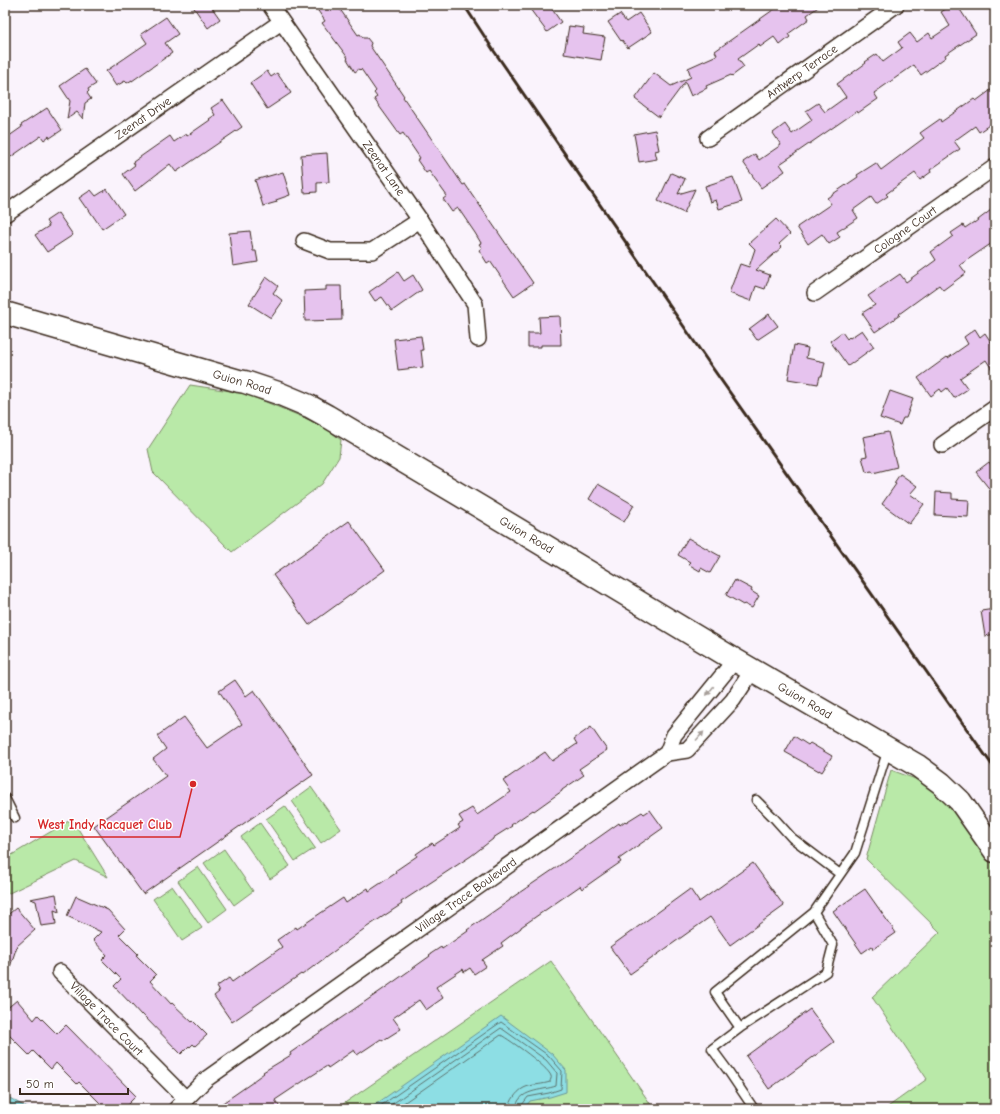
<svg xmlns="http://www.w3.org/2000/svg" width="1000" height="1114" viewBox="0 0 1000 1114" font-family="'Comic Neue',sans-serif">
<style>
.green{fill:#b9e9a8;stroke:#7a8a63}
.water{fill:#8ddee4;stroke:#6c9695}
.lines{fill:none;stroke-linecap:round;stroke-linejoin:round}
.shore{stroke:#5c726d;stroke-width:1}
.building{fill:#e6c3ee;stroke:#3b2a1e}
.lane-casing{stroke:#3b2a1e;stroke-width:11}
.street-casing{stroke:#3b2a1e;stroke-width:18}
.secondary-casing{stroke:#3b2a1e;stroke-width:25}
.lane{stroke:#fff;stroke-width:8}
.street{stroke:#fff;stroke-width:15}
.secondary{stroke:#fff;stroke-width:22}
.rail{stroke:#3b2a1e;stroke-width:3}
.oneway{fill:#a79f9a}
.labels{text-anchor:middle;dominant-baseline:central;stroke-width:3;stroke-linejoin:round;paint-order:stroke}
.street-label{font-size:12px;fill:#3b2a1e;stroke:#fff}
.leader{fill:none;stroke:#d62828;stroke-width:1.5}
.callout-dot{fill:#d62828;stroke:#fff;stroke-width:1.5}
.callout-label{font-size:13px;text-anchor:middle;font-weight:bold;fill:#d62828;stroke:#fff;stroke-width:3;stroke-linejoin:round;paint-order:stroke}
</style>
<rect width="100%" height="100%" fill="#faf3fc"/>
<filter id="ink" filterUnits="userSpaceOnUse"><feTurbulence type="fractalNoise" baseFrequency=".025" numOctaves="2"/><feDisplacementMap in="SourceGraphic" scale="8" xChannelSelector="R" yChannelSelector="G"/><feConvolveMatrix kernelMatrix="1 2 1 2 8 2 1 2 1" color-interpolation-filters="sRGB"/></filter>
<g filter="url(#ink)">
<path class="green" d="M190,385L244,393L322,425L341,440L339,457L322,484L232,552L153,472L148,449Z
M891,770L951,792L995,851V1109H885L927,1079L872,997L940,932L866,859Z
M311,787L341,829L321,843L292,801Z
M285,806L315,848L295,861L266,819Z
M72,819L108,877L76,861L5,895V859Z
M260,823L290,866L270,879L241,837Z
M224,849L253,891L234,905L204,863Z
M198,867L227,909L208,923L178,881Z
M172,886L202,928L182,941L153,899Z
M551,961L654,1109H336Z"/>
<path class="water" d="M501,1016L552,1054L566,1070V1092L550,1097L530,1101L524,1109H369Z
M5,1094L8,1097L29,1109H5Z"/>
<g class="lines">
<path class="shore" d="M376,1109L501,1022L549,1056L562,1071L561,1089L549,1093L528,1097L522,1105L521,1109
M385,1109L501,1028L546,1060L557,1073L556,1086C542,1091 517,1089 516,1109
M395,1109L501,1035C510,1040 548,1067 551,1076C552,1078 550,1080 550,1082C534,1087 525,1082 514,1097C511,1101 510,1104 510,1109"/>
</g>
<path class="building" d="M192,5H210L220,19L208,28Z
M314,5H337L358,35L360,34L363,38H367L371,43L370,46L404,96L403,97L463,185L465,184L533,283L514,296L490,261L487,263L479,250L482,248L479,244L481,243L475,233L458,208L452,212L443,199L447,196L429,171L426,173L417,160L420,158L403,133L400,135L374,99L377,97L374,93L376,91L361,69L360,70L359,69L355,72L347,59L348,58L322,23L325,21Z
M527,5H549L561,22L547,32Z
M780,5H821L807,15L809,19L788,34L790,37L780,45L774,37L760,47L759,44L738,59L744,67L732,76L731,75L706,86L707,88L691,96L685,82L659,117L635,99L654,73L671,86L691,77L688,68L717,55L715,51Z
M952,5H957L976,34L945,55L946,57L921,75L914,65L874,93L878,99L858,113L857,111L780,164L785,171L761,188L743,162L755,154L759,160L781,145L773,133L785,124L792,134L812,120L806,111L818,103L825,112L846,97L837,84L866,63L865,62L877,54L883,62L902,48L898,42L910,33L917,42L929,33L932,38L950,26L941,12Z
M639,13L652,32L628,48L622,40L621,41L608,22L620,14L626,22Z
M166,17L178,34L165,43L172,53L132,81V80L127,83L125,81L116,86L106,71L147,43L141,34Z
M569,26L584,28L583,34L605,37L601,60L564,54Z
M85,69L96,84L88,89L89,91L87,93L91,99L85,103L83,119L77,112L67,119L70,101L60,86Z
M267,71L271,77L277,73L291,93L267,109L250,83Z
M995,87V121L979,132L975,126L954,141L960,149L930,170L931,172L920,180L915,173L886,194L888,196L876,204L871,197L853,210L858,218L837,232L840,237L829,244L822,234L808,244L797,227L831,204L827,198L858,177L857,175L876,163L881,170L924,138L920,133L940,119L941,122L974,99L976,101Z
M223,100L242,127L176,172L170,164L135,191L123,174L135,165L133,162L170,136L174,142L186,134L187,136L210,120L209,119L215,115L211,108Z
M47,108L62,130L50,138L49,136L44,140L41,136L5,161V139L22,127L21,125Z
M655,130L659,150L655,151L657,159L639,162L634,134Z
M327,153L329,182L317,183V192L304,193L301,155Z
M283,172L290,195L276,200L277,202L263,206L255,180Z
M671,173L685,179L678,194L695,189L684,213L658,201Z
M733,177L742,202L719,209L716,200L710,202L705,186Z
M107,189L124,214L102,229L87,207L86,208L79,198L91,190L96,196Z
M995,207V241L960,265L966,273L943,290L939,285L899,314L900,315L875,332L862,313L875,305L868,296L900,274L906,282L936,260L931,252L953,236L951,233L963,225L965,228L974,222V223Z
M58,213L73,235L47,252L35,235L49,226L46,221Z
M776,219L790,234L779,244L782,247L756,270L770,275L765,289L756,286L751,301L729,293L740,264L749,267L755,249L749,243Z
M250,231L253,251H256L258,262L233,266L229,233Z
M398,272L404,281L413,275L422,290L392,311L382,297L375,301L369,292Z
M266,277L278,286L273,293L283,301L271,318L249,304Z
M326,286H341L342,320L305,321L304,291L326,290Z
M769,314L778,326L757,340L749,329Z
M560,316L561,345H541V347H528V333H540L539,317Z
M975,329L980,337L985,333L995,348V374L986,360L960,378L968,389L954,398L947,388L942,392L940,389L931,396L918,378L947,357L948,358L968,344L964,337Z
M862,330L874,347L848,366L830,341L842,332L847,339L849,337L850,338Z
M421,336L423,350H421L423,367L398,370L394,339Z
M794,345L808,348L806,358L825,362L822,376H820L818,384L788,379Z
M890,391L913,399L906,418H903L900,425L880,418Z
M888,432L897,467L873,473L872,471L866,472L862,457L867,456L863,437Z
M989,462L995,470V496L976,472Z
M900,474L917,486L910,494L924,504L909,524L882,504L896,484L894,483Z
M598,484L634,505L624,522L607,512L608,511L589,499Z
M936,492L952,493V499L969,500L968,517L935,515Z
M349,521L385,570L309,625L273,575Z
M688,538L720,556L710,573L701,568L700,571L688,564L690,562L678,555Z
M735,580L752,589L751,591L759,596L752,608L744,604L743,605L726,595Z
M995,609V634L985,636L981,611Z
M235,680L246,696L254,690L313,775L143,894L94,826L166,776L153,759L166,749L157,736L184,717L207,748L242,724L219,691Z
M591,727L607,750L579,769L584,775L562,790V791L534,811L533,810L511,825L512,826L493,838V839L471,856L401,902L402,904L364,929L302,975L301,974L232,1022L214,996L219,992L216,987L229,978L232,982L282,947L277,940L296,927L297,929L343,898L346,903L368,888L369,891L396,873L395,871L417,856L416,854L432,843L434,845L460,828L458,825L463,822L459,816L472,808L477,815L511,792L503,781L545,752L552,761L577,744L574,739Z
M794,736L808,745L810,743L832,756L822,772L819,770V771L785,752Z
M650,810L663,828L619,859L621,862L599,877L582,889L580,886L521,927V928L501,943L503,946L482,960L486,966L474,974L470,968L464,972L463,969L436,987L443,998L426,1010L419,1000L393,1018L401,1029L382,1041L381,1039L357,1055L354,1050L328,1068L327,1066L302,1082L275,1100L281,1109H214L253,1082V1081L264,1073L263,1072L291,1055L290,1053L382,990L430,956L429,955L441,947L442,949L468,931L467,930L510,900V899L563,863L585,848V847L619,823L620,825L625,821L626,822L642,812L644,814Z
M753,863L784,906L730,945L710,917L630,974L610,947L690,889L699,902Z
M865,889L896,933L873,949L872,946L862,953L833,911Z
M56,894L59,912L54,910L56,924L41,926L36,901L30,899Z
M76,896L108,910L125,929L119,935L138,954L136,955L156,975L150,981L171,1004L172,1003L192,1022L193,1021L207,1035L195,1046L193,1044L190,1047L189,1046L181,1054L142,1014L141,1015L132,1005L114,986L121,979L102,960L107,955L93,940L101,932L67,916Z
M16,908L35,930L17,946L7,976H5V917Z
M17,1000L34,1020L38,1015L57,1034L66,1025L136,1096L123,1109H106L79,1082L77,1084L56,1063L51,1069L33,1051L29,1055L5,1031V1010Z
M810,1009L834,1042L769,1089L746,1056Z"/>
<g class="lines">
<g class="lane-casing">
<path id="lane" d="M5,798L15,818
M756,800L774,818L792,838L840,874
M814,912L833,945L826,972L740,1028L715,992L814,912L855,853L888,749
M740,1028L712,1049L729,1072L754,1109"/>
</g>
<g class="street-casing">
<g id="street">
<path id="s1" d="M270,5L420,220L475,304L478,339"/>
<path id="s2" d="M708,138L896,5"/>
<path id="s3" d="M5,214L281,22"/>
<path d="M304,241L330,251H372L420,220"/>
<path id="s4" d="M815,293L995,167"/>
<path d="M942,445L995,408"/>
<path d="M667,753L687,750L733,700L752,671"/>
<path id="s5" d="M60,972L186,1099"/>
<path id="s6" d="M176,1109L205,1080L667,753L674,735L735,660"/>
</g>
</g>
<g class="secondary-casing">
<g id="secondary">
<path id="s7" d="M5,313L239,381L245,382L278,393L309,406L327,416L482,508L735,660L918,766L941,783L960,801L995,851"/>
</g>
</g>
<use href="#lane" class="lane"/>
<use href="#street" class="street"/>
<use href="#secondary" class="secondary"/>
<path class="rail" d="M464,5L494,51L709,363L995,769"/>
</g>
<defs><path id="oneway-solid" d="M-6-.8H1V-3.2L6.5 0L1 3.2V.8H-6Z"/></defs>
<g class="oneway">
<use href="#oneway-solid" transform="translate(710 691) rotate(129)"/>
<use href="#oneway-solid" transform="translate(700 736) rotate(-48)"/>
</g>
</g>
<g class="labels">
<g class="street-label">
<text stroke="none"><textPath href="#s2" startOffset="115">Antwerp Terrace</textPath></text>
<text stroke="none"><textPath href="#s3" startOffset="168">Zeenat Drive</textPath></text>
<text stroke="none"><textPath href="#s1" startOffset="199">Zeenat Lane</textPath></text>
<text stroke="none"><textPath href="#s4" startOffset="110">Cologne Court</textPath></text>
<text stroke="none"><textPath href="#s7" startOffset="247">Guion Road</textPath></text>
<text stroke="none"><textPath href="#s7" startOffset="571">Guion Road</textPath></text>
<text stroke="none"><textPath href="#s7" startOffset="895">Guion Road</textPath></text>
<text stroke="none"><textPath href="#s6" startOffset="361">Village Trace Boulevard</textPath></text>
<text stroke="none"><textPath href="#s5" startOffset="66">Village Trace Court</textPath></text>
</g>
</g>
<path class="leader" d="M193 784L180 837H30"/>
<circle class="callout-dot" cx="193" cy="784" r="4"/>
<g class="callout-label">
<text x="105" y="829">West Indy Racquet Club</text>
</g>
<rect width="1000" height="1114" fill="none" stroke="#fff" stroke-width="20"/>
<rect x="10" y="10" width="980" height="1094" fill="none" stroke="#3b2a1e" stroke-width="1.5" filter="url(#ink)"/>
<path d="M20 1088v6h108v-6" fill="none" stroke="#3b2a1e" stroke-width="2"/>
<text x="26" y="1088" font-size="12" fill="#3b2a1e" stroke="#ffffff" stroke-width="3" paint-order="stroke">50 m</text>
</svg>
